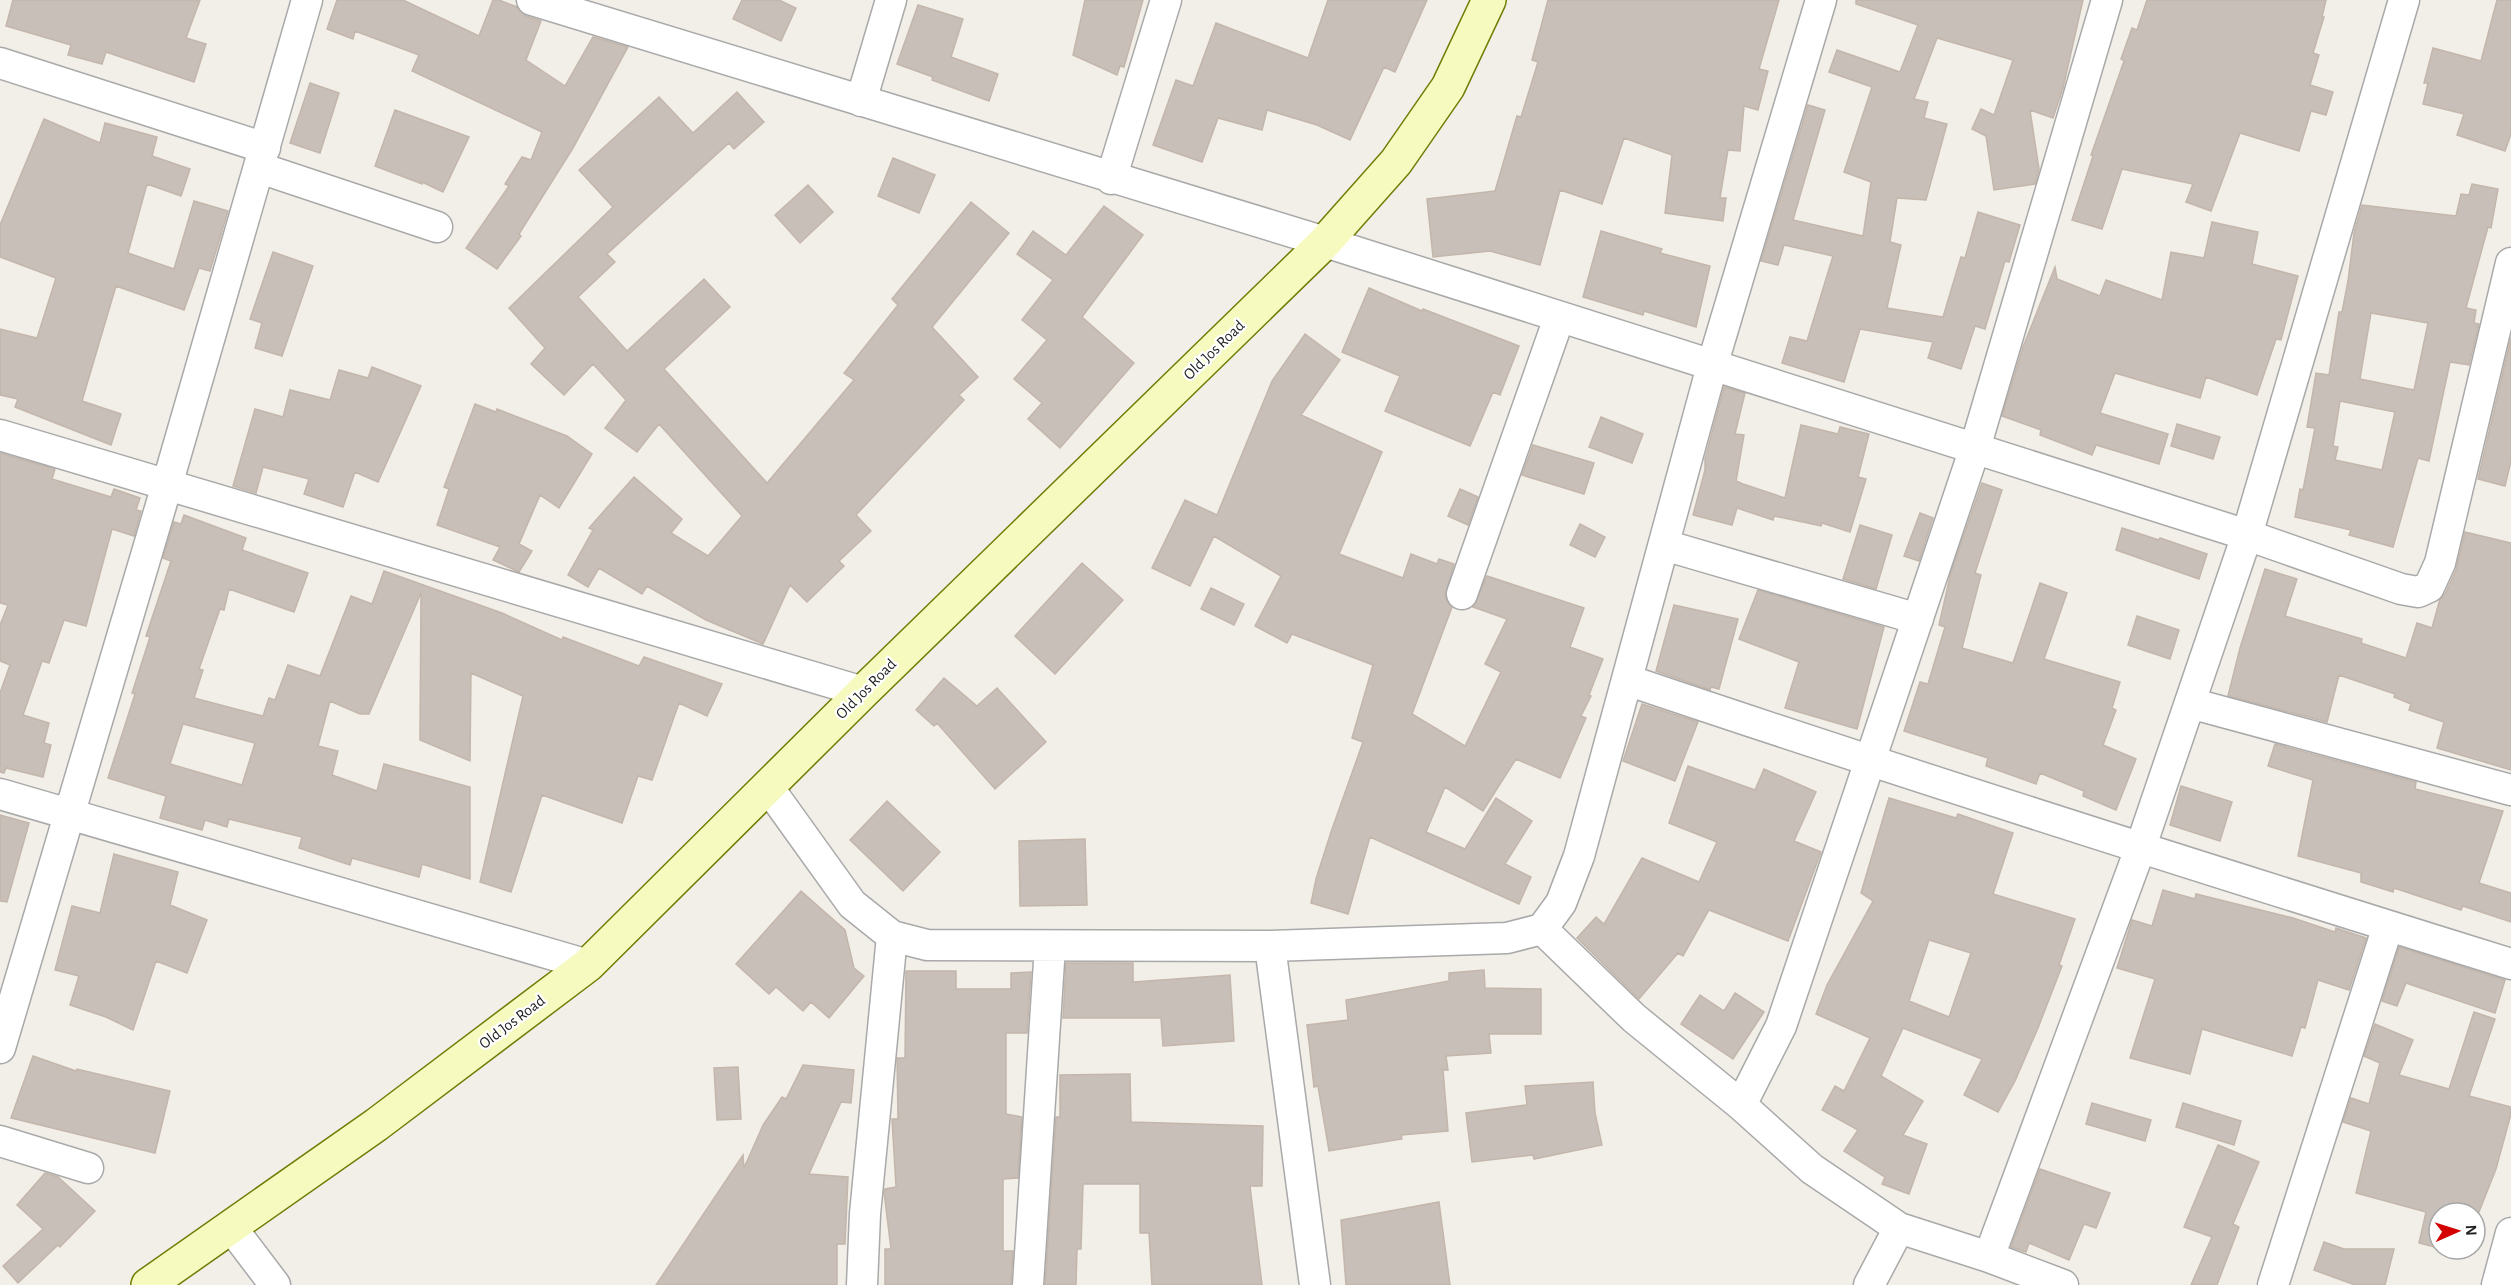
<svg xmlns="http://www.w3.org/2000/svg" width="2511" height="1285" viewBox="0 0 2511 1285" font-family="'Alegreya Sans',sans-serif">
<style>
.building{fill:#c7bfb8;stroke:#c4b6ab;stroke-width:1.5;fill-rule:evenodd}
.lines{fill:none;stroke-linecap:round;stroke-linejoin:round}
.street-casing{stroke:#a9a9a9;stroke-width:33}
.secondary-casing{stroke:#707d05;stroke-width:36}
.street{stroke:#fff;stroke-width:30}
.secondary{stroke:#f7fabf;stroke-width:33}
.labels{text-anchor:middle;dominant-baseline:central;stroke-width:4.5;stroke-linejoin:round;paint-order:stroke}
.street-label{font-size:16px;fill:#222;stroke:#fff}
</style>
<rect width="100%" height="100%" fill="#f2efe9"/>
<path class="building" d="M13,0H200L186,38L206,44L194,82L106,52L102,64L68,55L71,45L6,26Z
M337,0H403L479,36L493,0H499L517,7L526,16L541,21L526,60L565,86L593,37L628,47L573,148L519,234L521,236L497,269L466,248L509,186L505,184L522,157L531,160L542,132L412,71L419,55L355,31L353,39L327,29Z
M742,0H779L796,8L781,41L733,19Z
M1085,0H1143L1124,67L1120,66L1117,75L1073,55Z
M1328,0H1427L1395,72L1384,67L1350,140L1317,125L1267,110L1262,130L1218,118L1202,162L1153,145L1176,80L1193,86L1216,23L1308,58Z
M1548,0H1779L1759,69L1768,71L1758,110L1744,106L1740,151L1728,150L1720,198H1726L1723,221L1665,213L1672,155L1624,138L1602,204L1560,190L1540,265L1490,251L1433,257L1427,199L1495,191L1517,116L1521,117L1538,62L1532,60Z
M1856,0H2083L2063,88L2053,118L2030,110L2039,169L2035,184L1994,190L1986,136L1972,129L1981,109L1994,115L2013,60L1937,38L1914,99L1928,102L1924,118L1947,124L1926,200L1897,198L1890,242L1901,245L1887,308L1943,317L1961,257L1965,258L1978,212L2020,225L2009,262L2005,261L1985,329L1975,326L1961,369L1928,358L1933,342L1860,329L1844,382L1782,363L1790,337L1807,341L1833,256L1784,245L1778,265L1761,261L1808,105L1825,110L1793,220L1863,236L1871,182L1844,172L1872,87L1829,72L1837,50L1900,72L1918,25L1856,4Z
M2147,0H2326L2322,17H2324L2313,53L2319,55L2310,85L2333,92L2326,115L2311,111L2299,151L2240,133L2211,211L2186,202L2193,184L2122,169L2102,229L2072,220L2093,156L2091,155L2124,61L2121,59L2132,28L2137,30Z
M2497,0H2511V134L2505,151L2457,135L2464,114L2423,104L2428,83H2424L2433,48L2481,61Z
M918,5L963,19L951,57L998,74L989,101L932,80L933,77L897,64Z
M310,83L339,93L320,153L290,143Z
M737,92L764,122L734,149L729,143L607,254L615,262L578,297L627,351L704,279L730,307L664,369L767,483L854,380L844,373L898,305L892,299L971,202L1009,233L932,327L978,377L959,395L964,400L856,515L871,531L839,561L844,566L807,602L790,585L763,644L706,620L647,586L642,594L599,568L588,587L568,575L593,530L589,528L634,477L682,519L671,533L708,556L742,516L659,424L637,452L605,428L626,400L593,364L564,395L531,364L545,348L509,308L613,207L579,170L659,97L693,133Z
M395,110L469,137L443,192L422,182V184L375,166Z
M44,119L100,143L105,123L157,137L152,156L190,169L181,196L147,184L128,253L174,269L194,201L228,211L210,271L199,268L184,310L116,286L82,401L121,414L111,445L15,407L18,399L0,395V329L37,338L56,278L0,257V225Z
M893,158L935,175L919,213L878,196Z
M2472,184L2498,189L2491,228L2488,227L2466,308L2476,310L2474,323L2479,324L2469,365L2450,362L2429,461L2418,458L2393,547L2349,535L2351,530L2295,517L2300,489L2303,490L2315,428L2307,427L2316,373L2329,375L2339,312H2342L2348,281L2354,233L2362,205L2456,216L2461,194L2469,195ZM2371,313L2428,323L2414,390L2360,379ZM2340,401L2395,412L2382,470L2335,460L2338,447L2333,446Z
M808,185L833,212L800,243L775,215Z
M1104,206L1143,235L1082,317L1134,363L1060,448L1028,419L1042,403L1014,379L1047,340L1022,320L1053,280L1017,254L1033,231L1066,255Z
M2212,222L2258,232L2252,264L2298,276L2281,340L2276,339L2257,395L2206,377L2200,398L2115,373L2100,413L2168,434L2159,464L2096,445L2092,455L2040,435L2041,430L2002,416L2023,347L2055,267L2057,279L2100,296L2106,280L2162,300L2171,252L2204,258Z
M1601,231L1662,249L1660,253L1710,266L1696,327L1644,311L1643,315L1583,297Z
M273,252L313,266L282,356L255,348L262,323L250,319Z
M1369,288L1422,311L1423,309L1519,346L1500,395L1493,392L1470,446L1385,411L1400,376L1342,352Z
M1305,334L1340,360L1301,415L1382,452L1339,554L1403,578L1411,554L1437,564L1439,559L1454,564L1445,597L1452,607L1412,714L1465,746L1501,672L1485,664L1507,619L1473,607L1487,576L1584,608L1570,647L1603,659L1589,695L1591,696L1581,716L1586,718L1560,778L1516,759L1483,811L1445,787L1426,832L1465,849L1496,798L1532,821L1505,864L1531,877L1519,904L1370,837L1348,914L1311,903L1316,879L1331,832L1363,742L1352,738L1373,665L1292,634L1287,643L1255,626L1281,576L1214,536L1190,586L1152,568L1185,500L1217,515L1272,381Z
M2511,338V461L2505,486L2478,479Z
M372,367L421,386L378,482L355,472L343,507L304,494L309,479L263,467L256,493L233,486L255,409L283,417L290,390L330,400L339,370L368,378Z
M1724,387L1745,393L1735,434L1744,435L1736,481L1743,484L1785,498L1801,425L1838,434L1840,427L1869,434L1858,477L1866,479L1850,532L1822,523L1821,526L1774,516L1773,520L1737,508L1732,525L1693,515L1705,470V459Z
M475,404L496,412L497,409L567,436L592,454L559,508L540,495L519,544L532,551L519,572L493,560L500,547L437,525L449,489L444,487Z
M1601,417L1643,434L1632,463L1589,447Z
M2177,424L2220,437L2213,459L2171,446Z
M1533,445L1594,463L1584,494L1522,475Z
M0,453L55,469L52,479L111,497L114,489L140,498L136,510L141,511L134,536L112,529L86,626L64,620L49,663L42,661L23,715L49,723L44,743L51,745L43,777L6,768L4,773L0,772V693L10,665L0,661V625L8,605L0,603Z
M1982,483L2002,490L1975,573L1981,575L1962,648L2013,663L2040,583L2067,593L2044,659L2120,682L2112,708L2116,710L2103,745L2136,759L2116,810L2083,796L2084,791L2040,773L2036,784L1986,766L1988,758L1904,731L1920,682L1928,684L1945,627L1939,625L1951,572Z
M1460,489L1478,497L1468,525L1448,516Z
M1920,513L1933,518L1919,561L1904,556Z
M184,515L246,538L242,550L308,573L294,612L229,589L224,610L220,609L199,669L203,670L194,698L263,716L269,698L275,700L288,665L320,676L351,596L372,604L384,571L502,613L562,640L563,637L639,666L644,657L722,684L707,716L679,703L652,780L638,776L622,823L542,795L511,892L480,882L523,696L471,673L470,761L420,740L421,593L369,714H360L330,701L318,746L338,751L332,775L377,791L384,764L470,787V879L422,864L419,877L352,858L350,865L299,848L302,837L229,819L227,827L205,820L202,830L160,818L166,796L108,778L135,694L132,693L150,637L146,636L171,561L163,558L174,522L181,524ZM183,724L255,743L242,785L170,764Z
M1580,524L1605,537L1595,557L1570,545Z
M1860,525L1892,535L1876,589L1843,579Z
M2122,528L2159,540L2160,538L2207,554L2199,579L2116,550Z
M2465,532L2511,543V770L2437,748L2444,722L2409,710L2411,704L2394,697L2395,694L2339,675L2327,722L2228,696L2240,648L2265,569L2297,579L2285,616L2362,639L2361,643L2406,658L2417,623L2432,628L2440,599L2445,594L2456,570Z
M1082,563L1123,600L1055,674L1015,636Z
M1211,588L1244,604L1234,625L1201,609Z
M1758,590L1884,627L1857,729L1785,708L1799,662L1739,639Z
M1674,605L1738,619L1719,689L1711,687L1710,690L1656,671Z
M2137,616L2179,630L2170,659L2128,645Z
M944,678L977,706L997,688L1046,742L995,789L937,723L934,726L916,710Z
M1642,704L1698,722L1675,781L1623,761Z
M2275,744L2416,782L2415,789L2503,811L2479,883L2511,893V922L2463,906L2461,910L2394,888L2393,892L2361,882V873L2298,856L2313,780L2268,766Z
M1688,766L1755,790L1764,769L1816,792L1794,841L1821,852L1788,941L1709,910L1683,956L1678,953L1639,999L1577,938L1596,917L1604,924L1642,858L1699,882L1717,842L1669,823Z
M2181,786L2232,802L2220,841L2170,825Z
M1889,798L1956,818L1958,814L2013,833L1993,894L2075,919L2059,965L2062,966L2038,1028L2015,1081L1998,1112L1964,1095L1982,1059L1903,1028L1881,1076L1923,1101L1903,1135L1927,1144L1909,1194L1882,1184L1885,1177L1844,1151L1858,1130L1822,1110L1835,1086L1844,1091L1870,1038L1816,1014L1827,985L1873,901L1861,893ZM1929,940L1971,953L1949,1017L1909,1001Z
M887,801L940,852L903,891L850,840Z
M0,815L29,823L7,902L0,901Z
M1085,839L1087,905L1020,906L1019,841Z
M114,854L178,872L170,905L207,920L187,973L156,961L133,1030L106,1017L70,1005L79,976L55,970L72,906L100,913Z
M2163,890L2195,899L2196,894L2293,918L2335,932L2336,928L2366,938L2349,990L2318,980L2305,1028L2301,1027L2292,1056L2202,1029L2190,1074L2130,1058L2155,979L2117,968L2132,920L2152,926Z
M801,891L845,930L854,968L864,976L829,1018L811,1002L803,1011L776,987L769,994L736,964Z
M2399,947L2505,980L2495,1013L2406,983L2397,1006L2382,1001Z
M1066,963H1133V982L1230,975L1234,1041L1163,1046L1161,1018H1063Z
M1484,970L1485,988L1541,989V1034H1489L1491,1053L1446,1056L1448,1070H1443L1448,1131L1401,1135L1402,1139L1329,1151L1318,1086L1314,1087L1307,1025L1348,1020L1346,1000L1449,981V973Z
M906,971H956V989H1011V973L1031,972L1027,1033H1006V1114L1022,1117L1018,1178L1003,1179V1251H1013L1011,1285H885V1249H891L884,1192L885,1189L896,1187L892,1119H898L897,1058H905Z
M1735,993L1764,1012L1733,1059L1681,1024L1700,995L1724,1011Z
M2474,1012L2495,1019L2469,1096L2511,1107V1114L2496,1169L2475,1222V1213H2439V1248L2419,1243L2426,1212L2356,1193L2371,1131L2343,1122L2351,1098L2369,1104L2380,1063L2364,1056L2375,1024L2413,1040L2399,1075L2449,1089Z
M33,1056L76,1071L77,1069L170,1091L155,1153L11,1118Z
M803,1065L854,1070L851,1103L841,1102L809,1174L848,1177L845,1244H837V1285H656L743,1155L744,1168L763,1125L782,1097L786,1099Z
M738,1067L741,1119L717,1120L714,1068Z
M1130,1074L1131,1122L1263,1126L1262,1186H1250L1262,1285H1152L1149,1233H1140V1184H1083L1081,1249H1077L1076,1285H1045L1056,1117H1060V1075Z
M1593,1082L1595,1113L1602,1145L1534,1159L1533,1155L1472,1162L1466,1113L1527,1105L1525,1086Z
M2092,1103L2151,1120L2145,1141L2086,1124Z
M2183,1103L2241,1121L2234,1145L2176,1127Z
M2218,1145L2259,1162L2233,1224L2239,1227L2217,1285H2191L2212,1237L2184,1227Z
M2040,1169L2110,1193L2096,1228L2084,1224L2069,1260L2029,1243L2026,1252L2011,1247Z
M45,1173L58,1177L95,1211L60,1247L58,1245L18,1283L3,1266L43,1229L17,1205Z
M1439,1202L1450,1285H1346L1341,1220Z
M2324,1242L2344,1249H2394L2385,1285H2355L2314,1270Z"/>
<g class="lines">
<g class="street-casing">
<path id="street" d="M532,0L1325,242L2247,535L2401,589L2418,592L2429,587L2440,563L2511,263
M0,63L265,148
M861,101L891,0
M260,168L437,227
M1111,179L1166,0
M0,435L863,692
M1664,545L1918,619
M1462,594L1559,318
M1627,680C1920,779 2215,872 2511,964
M2190,703L2511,790
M768,787L852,904L892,936L927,945L1270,946L1507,938L1542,929L1561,903L1579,856L1712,366L1821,0
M0,794L588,965
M1542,929L1634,1018L1741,1105L1812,1169L1899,1228L1989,1257L2063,1285
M1270,946L1315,1285
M0,1048L167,485L307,0
M1741,1105L1781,1026L1975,448L2107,0
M0,1141L88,1168
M231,1227L275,1285
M1989,1257L2140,849L2247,535L2404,0
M862,1285L865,1214L892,936
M1028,1285L1050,946
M1869,1285L1899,1228
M2273,1285L2388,926
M2497,1285L2511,1233"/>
</g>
<g class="secondary-casing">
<path id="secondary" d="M148,1285L376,1125L588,965L863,692L1325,242L1396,162L1448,87L1489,0"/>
</g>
<use href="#street" class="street"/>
<use href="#secondary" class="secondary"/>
</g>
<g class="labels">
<g class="street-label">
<text transform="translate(1214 350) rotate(-44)">Old Jos Road</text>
<text transform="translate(866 689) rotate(-45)">Old Jos Road</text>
<text transform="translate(512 1022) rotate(-37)">Old Jos Road</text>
</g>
</g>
<g transform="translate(2457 1231) rotate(87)"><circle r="28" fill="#ffffff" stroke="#a7a7a7" stroke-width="1.5"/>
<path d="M0-4.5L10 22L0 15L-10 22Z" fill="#d40000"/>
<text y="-9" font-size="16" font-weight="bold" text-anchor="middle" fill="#222222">N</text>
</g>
</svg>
